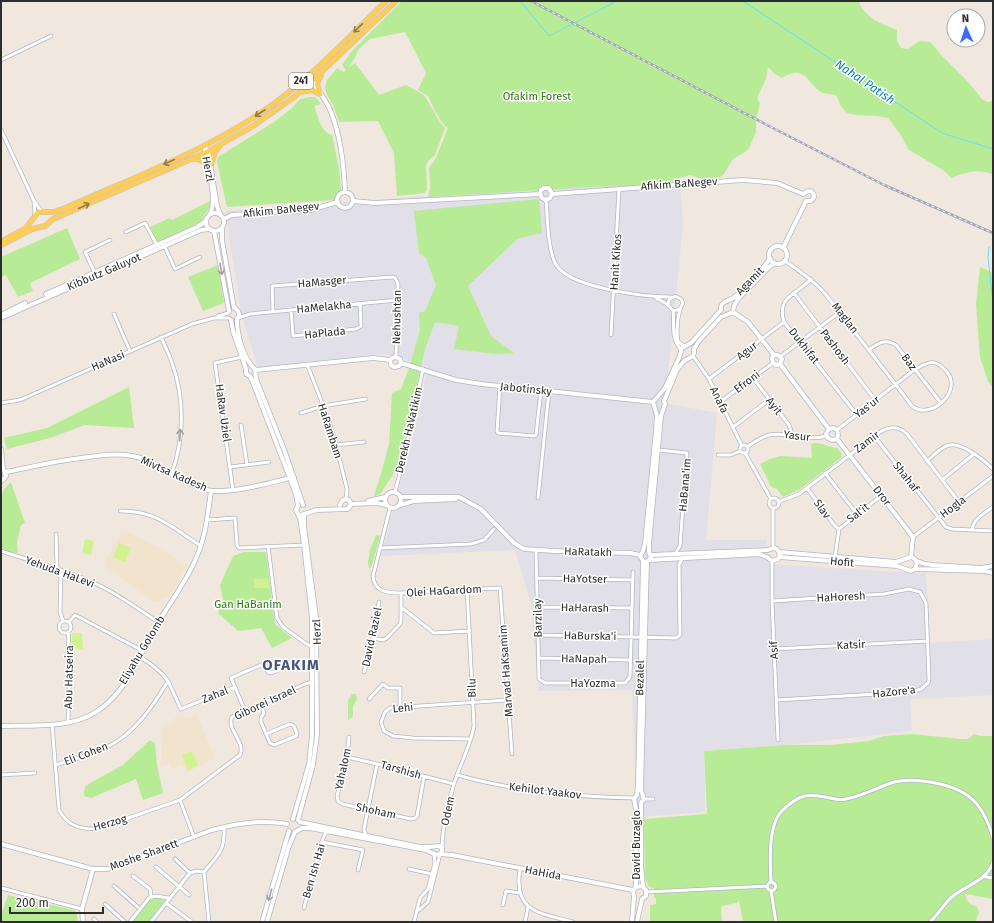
<svg xmlns="http://www.w3.org/2000/svg" width="994" height="923" viewBox="0 0 994 923" font-family="'Fira Sans',sans-serif">
<style>
.industrial{fill:#e1dfe8}
.education{fill:#f2e3cc}
.green{fill:#b8eb95}
.pitch{fill:#d0f390}
.lines{fill:none;stroke-linecap:round;stroke-linejoin:round}
.stream{stroke:#67defb;stroke-width:1}
.street-casing{stroke:#b2b6c2;stroke-width:4.5}
.secondary-casing{stroke:#b2b6c2;stroke-width:5.5}
.primary-casing{stroke:#c8c8c8;stroke-width:6}
.street{stroke:#fff;stroke-width:3}
.secondary{stroke:#fff;stroke-width:4}
.primary{stroke:#ffcc54;stroke-width:4.5}
.rail-casing{stroke:#a0a5b9;stroke-width:2.5}
.rail{stroke:#fff;stroke-width:1;stroke-dasharray:3;stroke-linecap:butt}
.oneway{stroke:#967c40}
.oneway2{stroke:#a0a0a0}
.labels{text-anchor:middle;dominant-baseline:central;stroke-width:3;stroke-linejoin:round;paint-order:stroke}
.shield{fill:#fff;stroke:#6c6c6c;stroke-width:1}
.shield-label{font-size:10px;font-weight:bold;fill:#2d2d2d}
.park-label{font-size:11px;fill:#2d7413;stroke:#fff}
.street-label{font-size:11px;fill:#2d2d2d;stroke:#fff}
.water-label{font-size:12px;font-style:italic;fill:#007dae;stroke:#fff}
.district-label{font-size:15px;font-weight:bold;letter-spacing:1px;fill:#475683;stroke:#fff}
</style>
<rect width="100%" height="100%" fill="#f0e7de"/>
<path class="industrial" d="M680,177L683,225L665,403L717,413L706,540H767L768,564L926,574L930,643L993,639V695L910,699L912,731L785,745L704,751L705,812L637,817L632,690L539,691L530,600L515,550L381,556L419,413L427,367L394,355L380,354L258,368L241,312L225,211Z"/>
<path class="education" d="M122,531L130,533L155,546L187,565L169,597L155,602L103,566Z
M179,715L188,718L197,715L215,758L186,773L182,765L172,769L170,764L160,767L162,751L160,731Z"/>
<path class="green" d="M402,1H858C867,19 879,23 897,30V41L901,48L908,49L920,41L930,42L943,57L968,82L982,99L987,102L993,101V175C980,168 965,172 952,178L943,170L909,150L900,134L888,118L878,116L856,115L847,113L840,105L837,96C832,93 826,95 821,92C806,82 805,64 782,78L775,74L768,67L766,79L757,98L760,103L756,120V132L749,148L745,152L733,159L724,174L713,183L690,175L682,177L661,185L592,187L428,197L430,188L429,168L436,158L448,128L444,125L435,111L428,96L418,90L426,73L405,32L370,39L358,50L355,58L348,68L355,63L379,95L406,85L424,95L441,124L445,128L435,155L428,161L426,166L427,190L424,193L397,196L394,153L378,121L339,122L333,105L326,93L325,87L327,80L337,68L344,72L346,70L342,65L352,51Z
M309,97H315L321,104L314,106C318,116 321,133 332,135L339,168L341,189L333,200L227,207L217,162L218,157L274,122L292,108L300,99Z
M539,199L542,233L517,239L468,286L491,336L514,353L495,354L454,349L459,326L435,322L425,349L398,467L380,494L374,496L382,470L389,444L392,393L401,389L408,371L420,331L419,313L425,311L436,285L426,258L419,253L414,211Z
M210,201L211,207L207,211L201,222L157,242L150,227L170,218L172,220Z
M67,228L80,259L30,283L33,291L18,297L6,275L1,277V257Z
M218,265L224,303L203,311L188,277Z
M980,267L993,273V388L988,381L980,357L976,304Z
M129,387L134,428L85,425L50,438L7,449L4,438L47,428Z
M815,443C823,443 829,447 837,448L841,453L842,457L800,489L783,497L777,489L771,487L760,464L770,459L781,456L812,458L811,444Z
M11,482L25,523L21,525L17,543L18,553L4,551L1,545V497L4,489Z
M376,535L380,536L371,568H369L368,562L370,550Z
M244,552H266L275,624L292,638L272,648L261,628L238,631L218,613L223,599L220,585L233,556Z
M352,694H356L357,699L353,706V716L348,720V701Z
M913,734L959,739H968L974,734L981,736H993V899L965,894C966,897 966,899 968,901C972,908 979,903 979,914L977,916L976,922H743L739,900L737,903L721,906L722,922H650V905L656,904V898H654V888L649,887L645,878L644,819L707,814L704,751L785,745H831L869,741L883,736Z
M150,740L155,743L157,765L163,793L143,800L136,779L91,798L84,796V793L85,787L90,783L123,765Z
M8,895L74,910L77,913V922H1V916Z
M155,898L165,900L149,921L148,922H132L149,900Z"/>
<path class="pitch" d="M85,539L94,541L91,555L82,553Z
M119,543L131,548L125,562L113,557Z
M268,578L269,588H254V579Z
M72,633H82L83,649H72Z
M192,751L198,766L188,770L182,755Z"/>
<g class="lines">
<path class="stream" d="M520,1L549,36L617,1
M743,1L942,133L993,149
M989,247L988,257L993,304"/>
<g class="street-casing">
<path id="street" d="M1,60L51,36
M1,130L34,201L42,212
M546,200C548,220 547,244 555,263C567,288 646,297 671,297
M34,202L35,215
M126,232L145,223L157,245
M164,245L175,269L200,257
M785,261C800,272 815,281 827,296C855,333 884,369 912,406C930,421 963,392 947,372C944,369 942,366 938,364C934,362 930,362 926,364C916,367 908,375 900,381C879,397 858,414 837,430
M95,273L85,252L110,240
M811,279C797,295 776,296 784,322L857,415
M794,293L876,401
M656,298C659,300 665,302 668,305C672,310 673,312 680,309L683,303L681,299L675,296L669,300L668,305
M680,309C677,320 676,330 678,341L684,346
M291,310L293,336L356,329L361,326L360,304
M673,310C675,326 670,336 681,350
M273,311L272,286L393,277L395,278L398,284L396,357
M114,314L130,351
M218,316L228,313
M238,318L250,314L270,312L398,300
M611,335L619,189
M161,337C165,346 169,354 172,363C185,398 184,439 172,473
M869,350C878,343 886,338 896,345L941,403
M693,356L709,379L742,446
M781,356L840,312
M307,364L328,418L336,445L347,489L346,499
M753,378L789,425L791,431V436
M709,379L784,322
M500,386L497,431L498,433L535,436L536,435L541,390
M720,402L773,363
M1,403L20,400L192,324L214,318H229
M301,413L323,406L366,399
M241,425L247,465
M733,427L769,400
M874,436L946,527L952,529L993,531
M336,445L364,442
M740 449a4 4 0 1 1 8 0a4 4 0 1 1-8 0Z
M747,447C754,442 761,437 769,435C788,431 805,442 826,436
M658,450L687,453L680,546L675,554
M745,453L771,499
M718,455H731L740,451
M927,461C934,455 942,446 950,445C963,443 985,461 993,469
M230,467L269,462
M825,473L857,514
M942,480L974,454
M807,488L835,526L839,529
M233,490L215,363L242,357
M395,492L401,469L423,369
M769 503a5 5 0 1 1 10 0a5 5 0 1 1-10 0Z
M538,498L549,391
M778,502L799,494L880,432C890,426 899,426 907,434L959,502
M390,508L373,576C374,592 388,593 401,593L500,588L512,754
M773,508V548
M120,511C155,510 173,528 201,546
M207,520L235,518L237,545L239,548L305,545
M972,530C973,519 985,513 993,507
M56,534L57,568
M913,537L993,476
M268,546L277,618L283,627L308,645L313,647
M380,548L471,544L484,540L494,529
M536,550L539,679L545,683H625L630,677L633,572
M1,551C31,561 63,569 92,582C115,592 137,608 158,622
M835,557L839,529L881,496
M772,561V601L778,740
M61,570L60,612L63,621
M537,578L633,580
M772,601L884,594L909,589L920,592L926,603L929,680L928,683L921,689L912,692L776,700
M401,607L434,633L470,631
M537,607L632,608
M59 627a6 6 0 1 1 12 0a6 6 0 1 1-12 0Z
M69,622L75,615L143,651
M538,635L676,638L680,635L679,565L682,559
M373,638L383,640L387,638L400,624L401,621V593
M774,649L928,641
M539,658L630,660
M364,672L373,638L379,602
M168,681L181,709L235,687L231,678L261,665L264,666L268,672L271,673L284,668
M235,687L245,711
M369,699L383,684L388,688H400V707
M261,704L264,713L261,718V722L270,743L274,745L296,736L297,734L294,726L290,724L266,734
M68,722L70,668C64,658 71,643 68,632
M52,724L59,810C68,826 79,829 97,829L180,800L240,755C246,742 226,729 232,717L305,684L313,682
M349,737L347,757L337,796L338,801L342,804L411,819L415,818L417,816L424,777
M471,739L413,738L393,736L384,731L381,722L385,712L390,708L508,700
M347,757L377,764L454,784
M56,765C71,760 88,756 103,749C133,736 152,708 168,681C160,670 152,664 140,657
M1,775L35,773
M457,775C514,791 575,797 634,798
M644,799H653
M180,800L194,837
M366,836L364,829L377,764
M322,842L363,850L358,870
M442,848C442,829 450,794 457,775C463,759 471,743 474,726L467,589
M175,859L190,873
M156,867L189,895
M409,869L432,874
M520,869C513,912 539,913 573,922
M133,876L150,889L151,896
M984,876L990,878L993,877
M771,882C770,864 768,826 781,812C786,806 797,798 804,796C810,795 819,796 825,797C832,798 839,801 846,799C863,796 878,787 894,782C907,779 918,780 930,782C967,788 983,802 993,838
M114,886L140,909
M1,888L82,909
M771,891L774,890L776,887L775,884L772,882L769,883L767,886L768,889L771,891L776,922
M647,892L767,886
M166,903L192,922
M105,904L125,922
M503,905L506,891L519,893
M304,908L320,846L325,834L328,831
M419,910L428,902L440,854
M94,919L97,922
M130,922L149,898L156,896L169,898
M151,922L190,873L196,871L204,872
M209,922L204,872C219,853 225,852 224,827
M414,922L420,898L428,889L435,863L434,853
M525,922L528,907
M930,922C939,914 944,903 953,896C967,885 988,880 993,862"/>
</g>
<g class="secondary-casing">
<path id="secondary" d="M308,75C316,87 326,99 331,112C341,137 344,166 345,192
M204,146L208,151L217,206L220,214
M205,150C207,166 218,199 210,214
M337 200a8 8 0 1 1 16 0a8 8 0 1 1-16 0Z
M540,194L542,198L546,200L550,198L552,194
M540,194L541,190L544,188H549L552,194
M552,194L743,180L777,183L803,194
M803,194L808,191C812,191 814,193 814,197L811,201H806
M353,201L375,203L540,194
M206 222a9 9 0 1 1 18 0a9 9 0 1 1-18 0Z
M224,219L232,215L310,210L338,202
M222,228V240L234,308
M214,231L229,311
M769 255a9 9 0 1 1 18 0a9 9 0 1 1-18 0Z
M783,248L806,201
M46,294L197,227L206,221
M234,308C239,310 241,315 237,319C237,336 243,358 255,369L256,379L285,452L303,505
M721,310C720,301 727,302 733,298C742,292 765,267 770,258
M733,312L734,306L738,299L769,267L775,263
M733,312L748,322L774,355
M1,315L25,303
M1,318L201,230L209,229
M231,320L233,331L246,369V374L250,376L252,380L296,494L298,506L296,510L300,518L304,545L312,618V735L309,764L293,819
M774,355L772,358L773,363L776,365L780,364
M774,355H778L782,359L780,364
M390,360L391,365L394,367L399,366L401,363
M390,360L392,358L396,357L400,359L401,363
M401,363L456,380L481,384L653,402
M780,364L829,429
M256,370L373,358L390,360
M653,402L665,388L679,358L682,348L691,343L721,310
M829,429L826,434L828,438L832,440L837,439
M829,429L833,428L837,430L838,435L837,439
M837,439L913,537L911,557
M1,449L3,469
M6,472C31,467 55,461 81,458C96,456 111,453 126,455C152,458 163,470 184,481C193,485 203,490 213,491C240,492 268,483 294,477
M1,481L4,479L6,476L4,470
M385 500a8 8 0 1 1 16 0a8 8 0 1 1-16 0Z
M401,497H459L481,509L514,543L524,549L555,551L630,553L640,555
M368,501L385,497
M351,504L377,503L386,505
M340,505L342,501L345,499L349,500L351,504
M400,505L414,501L456,499
M301,515L317,510L347,509L349,508L351,504
M779,552L896,562L911,557
M779,557L897,566L911,571L915,569L917,563L915,559L911,557
M650,560L759,554L767,557L772,561L778,559L780,554L777,549L773,548L768,550L651,555
M917,561L925,564L932,565L981,568L993,566
M645,562L649,560L651,557L649,552V544L661,416L665,404L664,401L677,370L684,361L693,356L694,353V349L699,341L721,317L733,312
M915,569L985,571L993,573
M1,726C32,725 69,729 96,712C128,692 140,652 159,621C172,600 188,579 197,556C206,535 208,512 211,491
M298,820L313,765L317,735L316,617L304,526V514
M295,832L302,828H310L426,850L436,855L440,854L442,851V848L439,846L429,847H420L300,822
M1,844L93,869H108L212,830C237,823 262,819 287,824
M440,854L452,855L633,890
M643,886L641,865V803L644,799L641,790L647,561
M636,887L642,886L646,890V896L642,899
M83,922L82,909L93,869
M262,922L289,831
M267,922L289,846L295,832
M632,922L634,896L633,891L636,887V809L634,799L637,795L638,785L643,561L640,556L643,551L645,543L656,430L657,416L653,402
M637,922L642,899"/>
</g>
<g class="primary-casing">
<path id="primary" d="M301,92L311,90L320,94
M320,94L317,84L321,75
M193,159C200,158 204,162 207,167
M211,165L215,152L219,147
M1,242L26,228L38,212H53L63,209C130,179 201,153 262,112C308,81 347,39 386,1
M1,245L32,229L45,226L53,219L205,153L253,126L294,97L333,61L396,1"/>
</g>
<use href="#street" class="street"/>
<use href="#secondary" class="secondary"/>
<use href="#primary" class="primary"/>
<g class="rail-casing">
<path id="rail" d="M531,1L767,125L884,185L993,233"/>
</g>
<use href="#rail" class="rail"/>
</g>
<defs><path id="oneway-shaft" d="M-6 0H5M1.5-3L5.5 0L1.5 3" fill="none" stroke-width="1.6" stroke-linecap="round" stroke-linejoin="round"/></defs>
<g class="oneway">
<use href="#oneway-shaft" transform="translate(358 28) rotate(136)"/>
<use href="#oneway-shaft" transform="translate(260 113) rotate(147)"/>
<use href="#oneway-shaft" transform="translate(169 162) rotate(156)"/>
<use href="#oneway-shaft" transform="translate(84 206) rotate(-24)"/>
</g>
<g class="oneway2">
<use href="#oneway-shaft" transform="translate(221 269) rotate(80)"/>
<use href="#oneway-shaft" transform="translate(180 435) rotate(-86)"/>
<use href="#oneway-shaft" transform="translate(270 895) rotate(106)"/>
</g>
<g class="labels">
<rect class="shield" x="289" y="73" width="24" height="16" rx="3"/>
<g class="shield-label">
<text x="301" y="81">241</text>
</g>
<g class="park-label">
<text x="537" y="96">Ofakim Forest</text>
<text x="248" y="604">Gan HaBanim</text>
</g>
<g class="street-label">
<text transform="translate(208 169) rotate(80)">Herzl</text>
<text transform="translate(679 184) rotate(-4)">Afikim BaNegev</text>
<text transform="translate(281 210) rotate(-6)">Afikim BaNegev</text>
<text transform="translate(616 262) rotate(-86)">Hanit Kikos</text>
<text transform="translate(104 272) rotate(-23)">Kibbutz Galuyot</text>
<text transform="translate(750 281) rotate(-46)">Agamit</text>
<text transform="translate(322 282) rotate(-5)">HaMasger</text>
<text transform="translate(324 307) rotate(-5)">HaMelakha</text>
<text transform="translate(397 317) rotate(-89)">Nehushtan</text>
<text transform="translate(845 318) rotate(52)">Maglan</text>
<text transform="translate(325 333) rotate(-6)">HaPlada</text>
<text transform="translate(804 346) rotate(52)">Dukhifat</text>
<text transform="translate(835 347) rotate(53)">Pashosh</text>
<text transform="translate(747 351) rotate(-37)">Agur</text>
<text transform="translate(108 361) rotate(-23)">HaNasi</text>
<text transform="translate(909 362) rotate(54)">Baz</text>
<text transform="translate(747 382) rotate(-37)">Efroni</text>
<text transform="translate(526 389) rotate(6)">Jabotinsky</text>
<text transform="translate(719 400) rotate(64)">Anafa</text>
<text transform="translate(774 406) rotate(52)">Ayit</text>
<text transform="translate(867 407) rotate(-37)">Yas'ur</text>
<text transform="translate(223 413) rotate(82)">HaRav Uziel</text>
<text transform="translate(409 430) rotate(-77)">Derekh HaVatikim</text>
<text transform="translate(330 431) rotate(72)">HaRambam</text>
<text transform="translate(797 436) rotate(6)">Yasur</text>
<text transform="translate(867 442) rotate(-37)">Zamir</text>
<text transform="translate(174 474) rotate(24)">Mivtsa Kadesh</text>
<text transform="translate(906 477) rotate(52)">Shahaf</text>
<text transform="translate(685 485) rotate(-85)">HaBana'im</text>
<text transform="translate(882 496) rotate(52)">Dror</text>
<text transform="translate(953 507) rotate(-37)">Hogla</text>
<text transform="translate(822 509) rotate(54)">Slav</text>
<text transform="translate(858 513) rotate(-37)">Sal'it</text>
<text transform="translate(588 552) rotate(2)">HaRatakh</text>
<text transform="translate(842 562) rotate(5)">Hofit</text>
<text transform="translate(60 572) rotate(20)">Yehuda HaLevi</text>
<text transform="translate(585 579) rotate(1)">HaYotser</text>
<text transform="translate(444 591) rotate(-3)">Olei HaGardom</text>
<text transform="translate(841 597) rotate(-3)">HaHoresh</text>
<text transform="translate(585 608) rotate(1)">HaHarash</text>
<text transform="translate(538 618) rotate(-91)">Barzilay</text>
<text transform="translate(317 632) rotate(-92)">Herzl</text>
<text transform="translate(590 636) rotate(1)">HaBurska'i</text>
<text transform="translate(372 637) rotate(-78)">David Raziel</text>
<text transform="translate(851 645) rotate(-3)">Katsir</text>
<text transform="translate(142 650) rotate(-59)">Eliyahu Golomb</text>
<text transform="translate(774 650) rotate(-93)">Asif</text>
<text transform="translate(584 659) rotate(1)">HaNapah</text>
<text transform="translate(506 671) rotate(-94)">Marvad HaKsamim</text>
<text transform="translate(69 677) rotate(-89)">Abu Hatseira</text>
<text transform="translate(640 678) rotate(-89)">Bezalel</text>
<text x="593" y="683">HaYozma</text>
<text transform="translate(472 688) rotate(-92)">Bilu</text>
<text transform="translate(894 692) rotate(-6)">HaZore'a</text>
<text transform="translate(215 695) rotate(-22)">Zahal</text>
<text transform="translate(265 703) rotate(-25)">Giborei Israel</text>
<text transform="translate(403 708) rotate(-6)">Lehi</text>
<text transform="translate(86 754) rotate(-21)">Eli Cohen</text>
<text transform="translate(343 769) rotate(-78)">Yahalom</text>
<text transform="translate(401 770) rotate(16)">Tarshish</text>
<text transform="translate(545 791) rotate(7)">Kehilot Yaakov</text>
<text transform="translate(376 811) rotate(12)">Shoham</text>
<text transform="translate(448 811) rotate(-78)">Odem</text>
<text transform="translate(110 823) rotate(-16)">Herzog</text>
<text transform="translate(636 845) rotate(-90)">David Buzaglo</text>
<text transform="translate(144 855) rotate(-20)">Moshe Sharett</text>
<text transform="translate(314 871) rotate(-74)">Ben Ish Hai</text>
<text transform="translate(543 873) rotate(11)">HaHida</text>
</g>
<g class="water-label">
<text transform="translate(865 82) rotate(34)">Nahal Patish</text>
</g>
<g class="district-label">
<text x="291" y="665">OFAKIM</text>
</g>
</g>
<rect width="994" height="923" fill="none" stroke="#2d2d2d" stroke-width="4"/>
<g transform="translate(966 28) rotate(357)"><circle r="19" fill="#ffffff" stroke="#ababab"/>
<path d="M0-3L7 15L0 10L-7 15Z" fill="#3c6dff"/>
<text y="-6" font-size="11" font-weight="bold" text-anchor="middle" fill="#2d2d2d">N</text>
</g>
<path d="M10 907v6h93v-6" fill="none" stroke="#2d2d2d" stroke-width="2"/>
<text x="16" y="907" font-size="12" fill="#2d2d2d" stroke="#ffffff" stroke-width="3" paint-order="stroke">200 m</text>
</svg>
